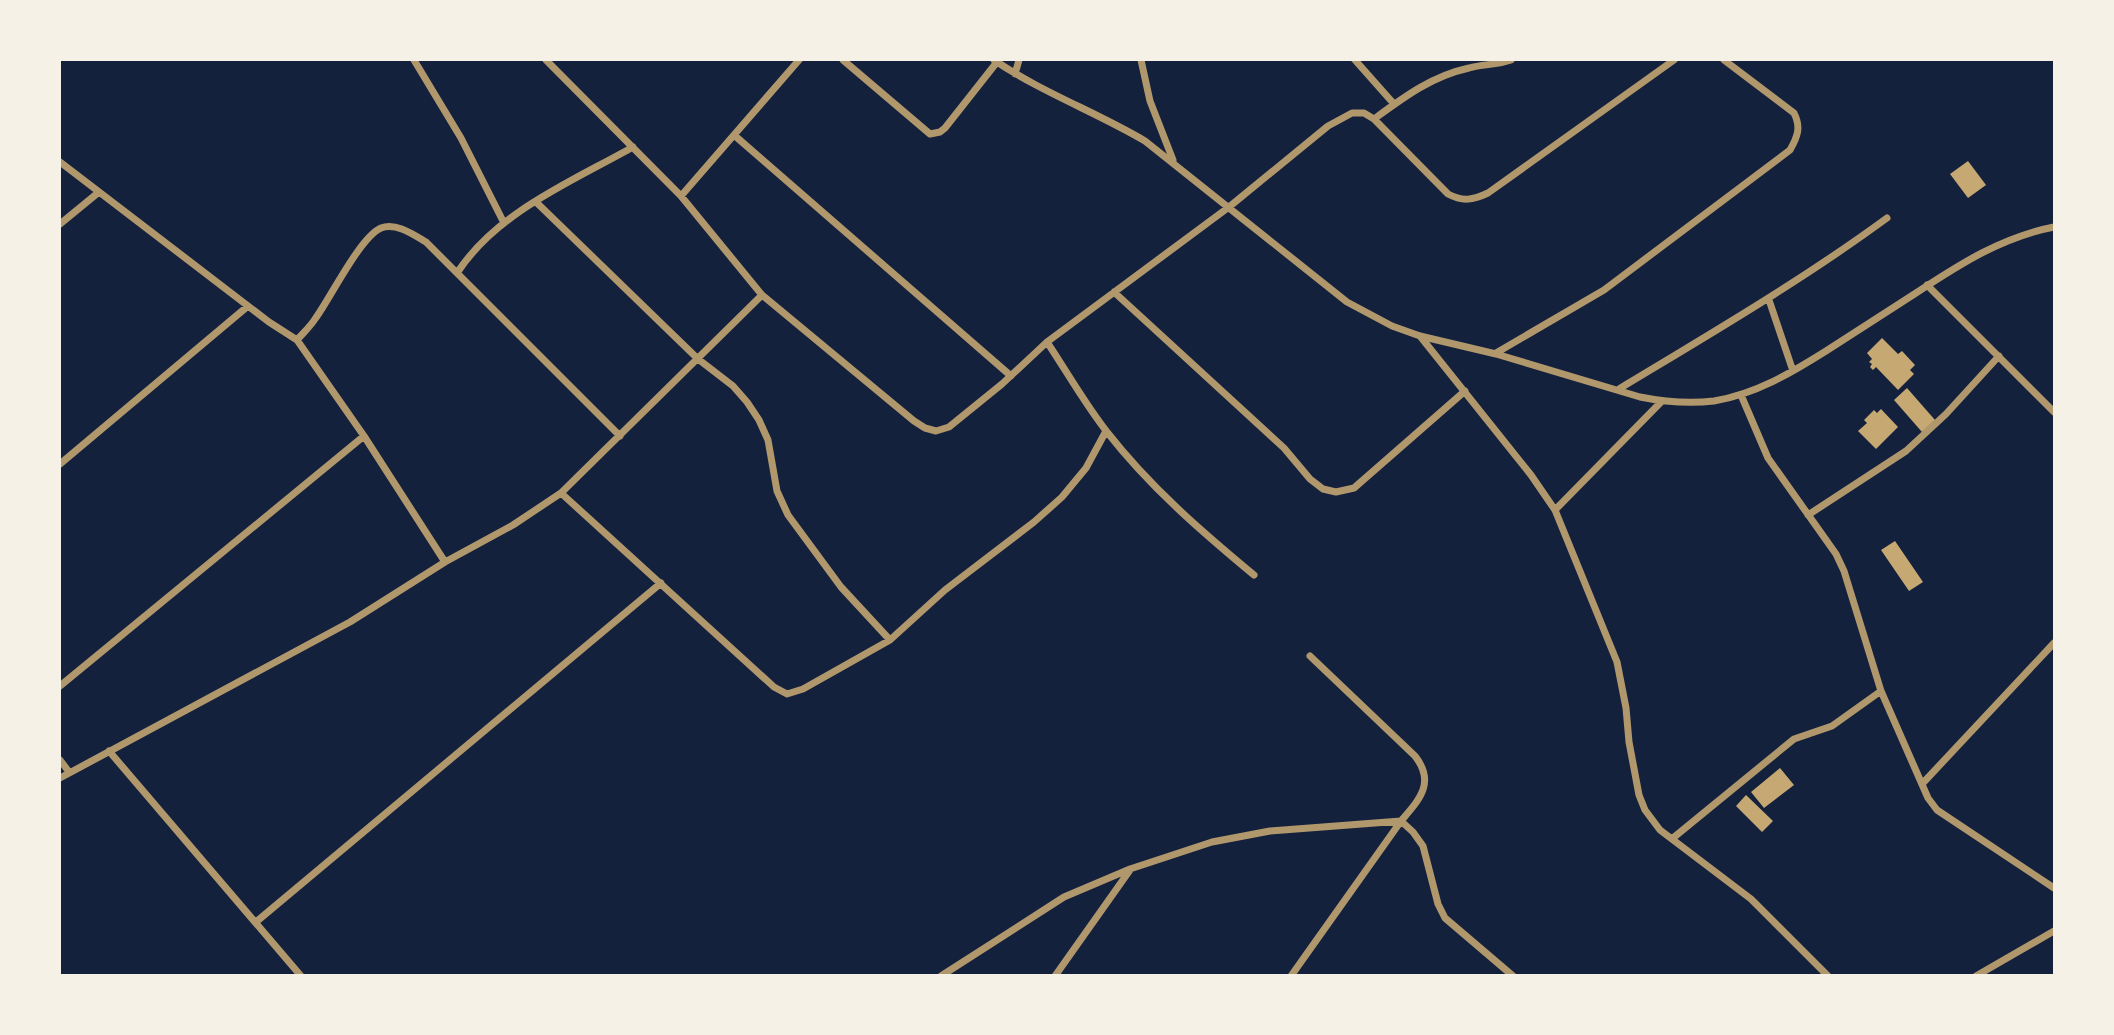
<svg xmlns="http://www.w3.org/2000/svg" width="2114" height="1035" viewBox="0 0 2114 1035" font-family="'PT Sans Narrow',sans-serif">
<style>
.building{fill:#c6a872}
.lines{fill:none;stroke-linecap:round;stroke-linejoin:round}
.minor{stroke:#b1986c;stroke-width:7}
</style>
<rect width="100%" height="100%" fill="#14213d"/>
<path class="building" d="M1968,161L1986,185L1968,198L1950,174Z
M1882,338L1898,354L1902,351L1915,365L1910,370L1914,374L1898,390L1876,367L1873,370L1870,367L1872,364L1869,362L1872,359L1867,353Z
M1907,388L1935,420L1922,432L1894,400Z
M1881,409L1898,427L1876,449L1858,431L1867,423L1864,420L1874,410L1877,413Z
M1895,541L1923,582L1909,591L1881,550Z
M1780,768L1794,785L1764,808L1751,792Z
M1746,795L1773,821L1762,832L1736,806Z"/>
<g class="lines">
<path class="minor" d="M414,60L461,138L504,223
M546,60L681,196
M799,60L681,196L762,295L914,421L925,428L936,431L949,427L1002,384L1047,342L1229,207L1328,126L1352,113H1364L1374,119L1448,194C1463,202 1473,200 1488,193L1674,60
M843,60L930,134L940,132L945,128L997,62
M994,60C1041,92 1096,112 1145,141L1347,302L1392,326L1420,336L1496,354L1640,397C1665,402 1689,404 1714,401C1756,394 1791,373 1826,351C1856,332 1886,312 1916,293C1960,264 2002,237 2054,227
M1141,60L1150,101L1173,160
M1355,60L1394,104
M1015,74L1019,60
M1374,119C1404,97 1432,76 1469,68C1483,64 1497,65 1511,60
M734,135L1011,376
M60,162L269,322L297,340C303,333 310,327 315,319C330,299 360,237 381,228C396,222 414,235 426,242L620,436
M536,202L698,359L733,386L747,402L759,420L768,440L777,491L788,515L841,587L890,640
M60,224L99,192
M457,273C497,212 571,182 633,147
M1927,285L2054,412
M1114,292L1284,448L1310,479L1323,489L1336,492L1354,488L1465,391
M1769,300L1793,371
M1420,336L1531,475L1555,510L1617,662L1626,708L1629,742L1639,795L1645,810L1660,830L1751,899L1828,976
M297,340L364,436L445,562
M1047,342C1067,372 1085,404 1107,432C1150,487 1201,531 1254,575
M1496,353L1604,290L1790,150C1798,136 1801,127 1794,113L1724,60
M1619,389C1710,334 1801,281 1887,218
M1741,395L1768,458L1836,554L1844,571L1881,691L1928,798L1937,810L2054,888
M60,464L248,306
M561,493L774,687L787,694L803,689L890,640L945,590L1034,522L1062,497L1086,468L1106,431
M1555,510L1662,401
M1808,515L1906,451L1946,414L1999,356
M60,686L364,436
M109,751L301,976
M60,760L69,772
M60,778L350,622L445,562L513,525L561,493L762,295
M1922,784L2054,643
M1673,838L1794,739L1832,726L1881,691
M256,922L661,583
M941,976L1064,897L1130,869L1212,842L1270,831L1401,821L1413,832L1423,846L1438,904L1445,918L1513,976
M1055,976L1130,870
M1291,976L1401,821C1419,800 1436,783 1415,756L1310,656
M1976,976L2054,931"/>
</g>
<rect width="2114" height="1035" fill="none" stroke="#f6f1e7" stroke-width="122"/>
</svg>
